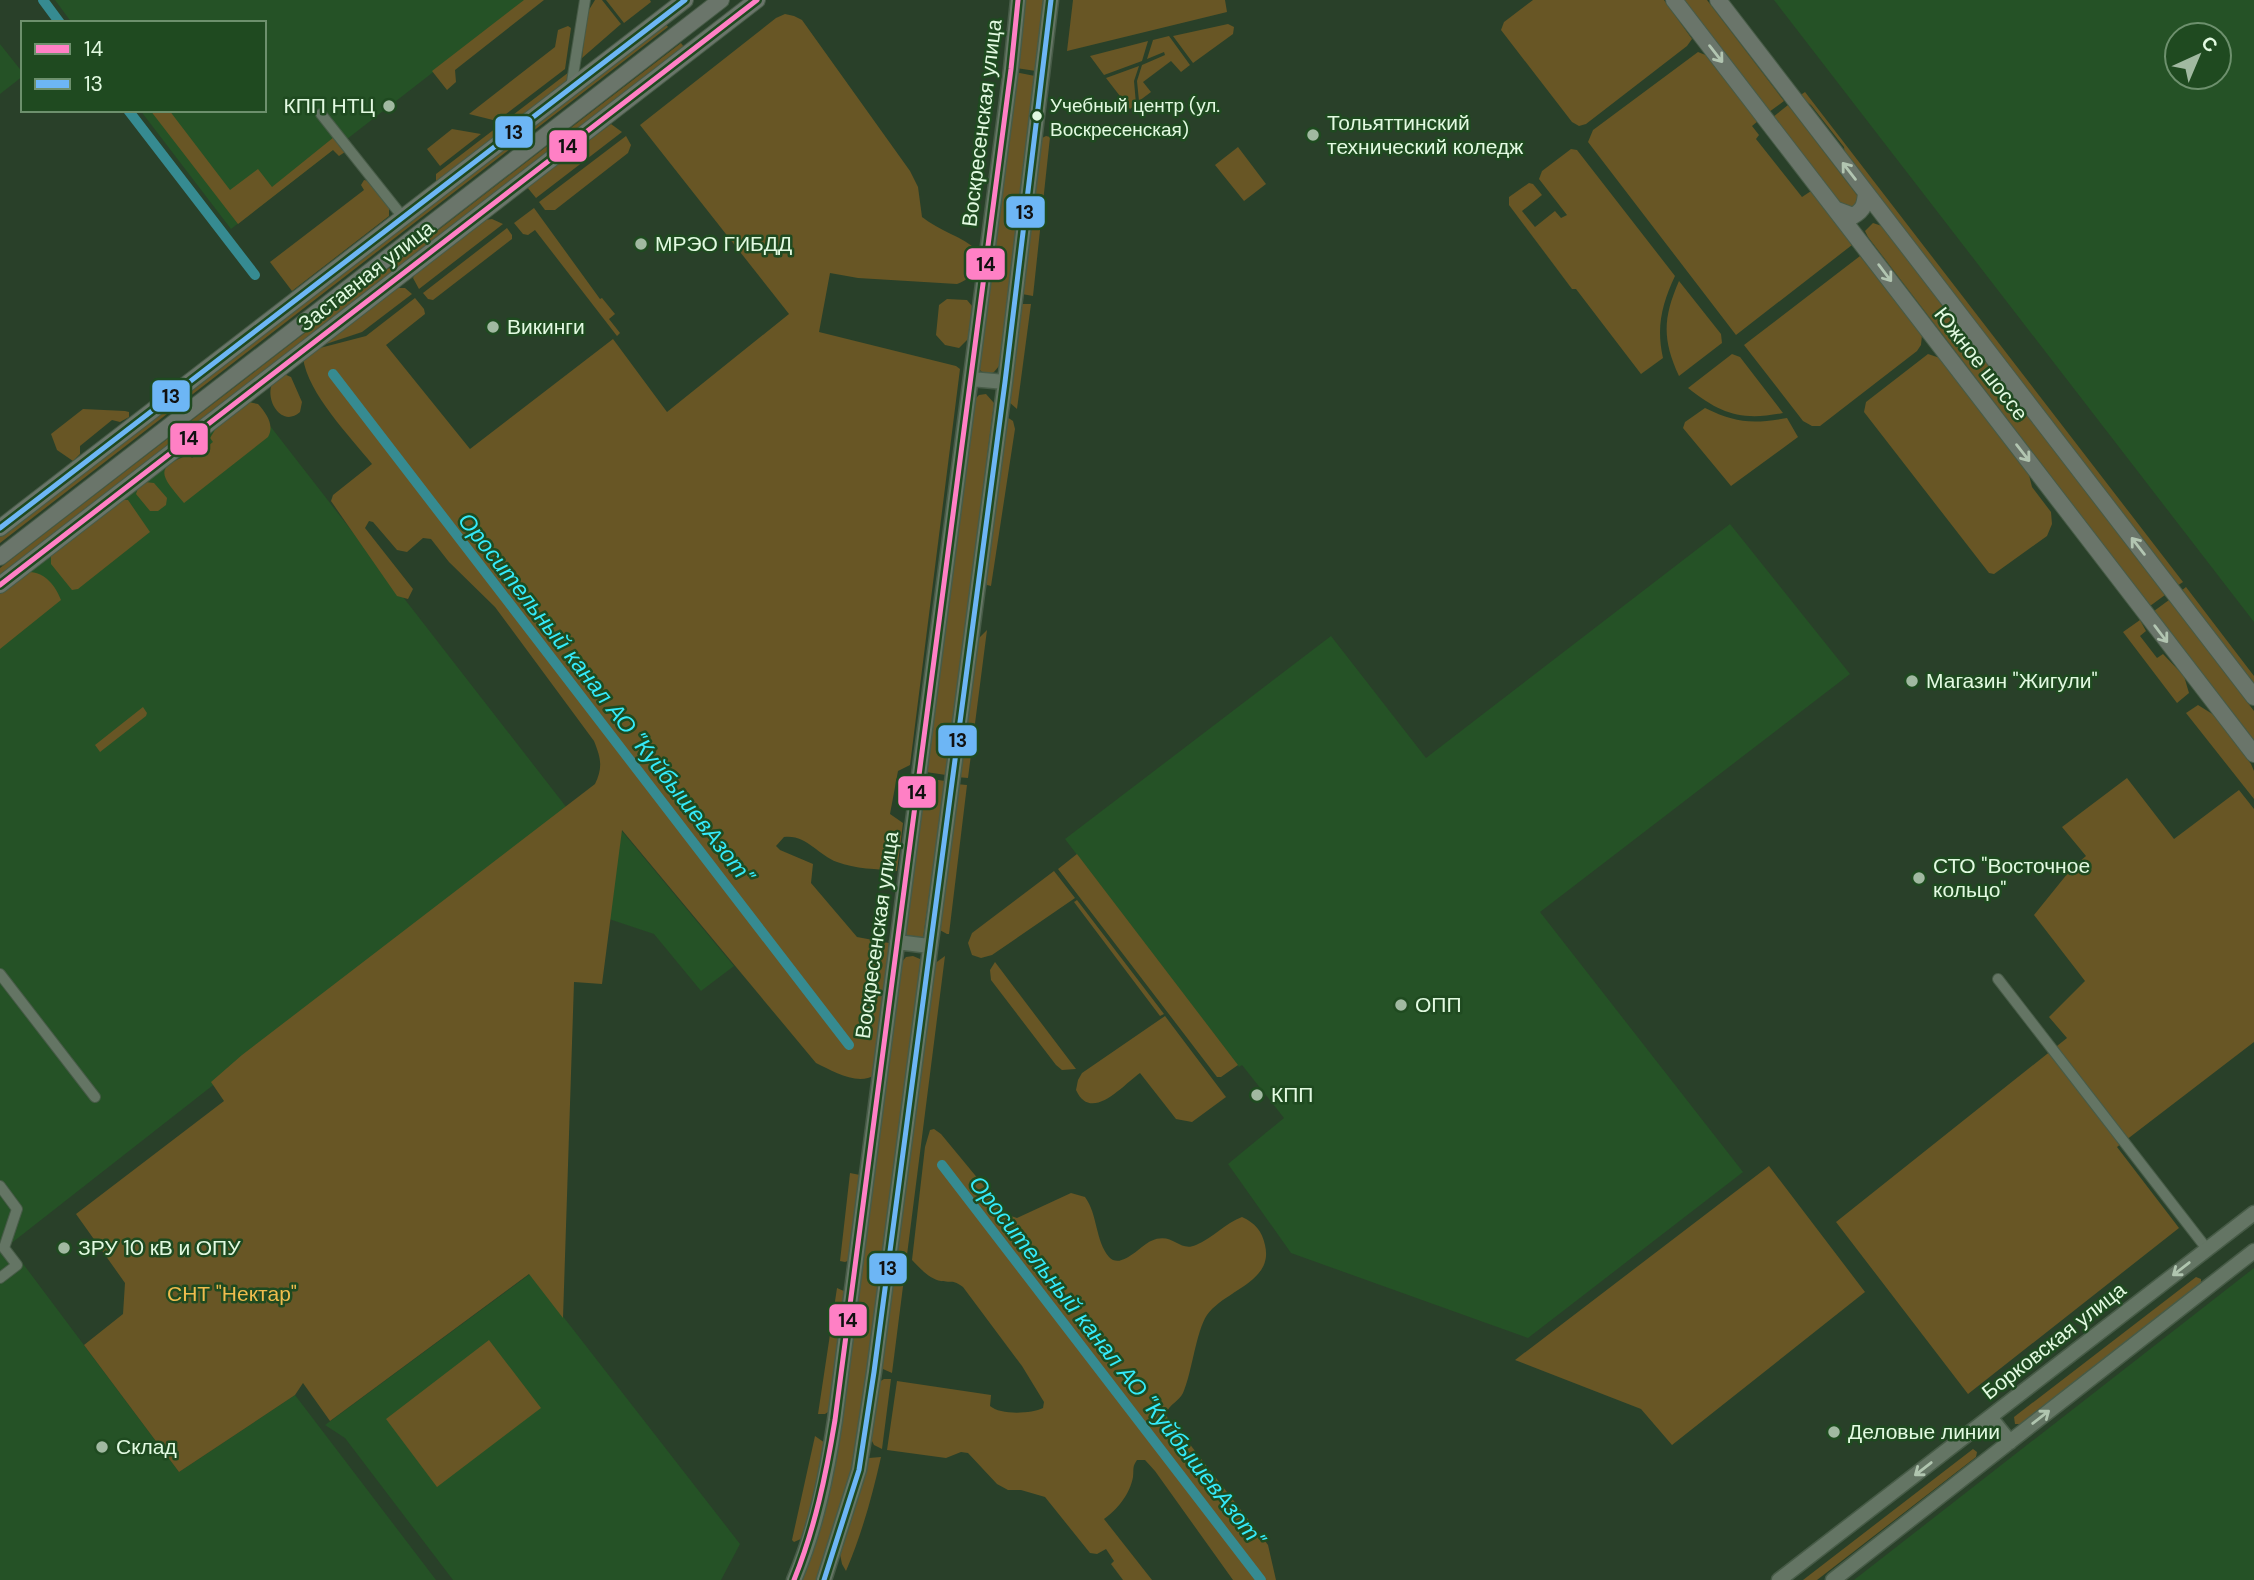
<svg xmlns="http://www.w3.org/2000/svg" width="2254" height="1580" viewBox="0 0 2254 1580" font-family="'DM Sans',sans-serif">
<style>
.built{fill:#255226;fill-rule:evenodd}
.green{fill:#685625}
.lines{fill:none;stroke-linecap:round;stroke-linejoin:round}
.canal{stroke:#368b91;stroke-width:10}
.minor-casing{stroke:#475b47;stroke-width:12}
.secondary-casing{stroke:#475b47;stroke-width:17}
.primary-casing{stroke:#475b47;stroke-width:18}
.minor{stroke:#647564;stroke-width:10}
.secondary{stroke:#647564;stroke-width:14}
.primary{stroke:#6a756a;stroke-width:16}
.bus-1-casing{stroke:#1f4a20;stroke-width:10}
.bus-2-casing{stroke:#1f4a20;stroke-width:10}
.bus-1{stroke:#ff80c5;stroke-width:5}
.bus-2{stroke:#6db6f5;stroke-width:5}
.oneway{stroke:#b2c5b1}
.oneway2{stroke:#b0c5af}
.poi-dot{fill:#a1b9a1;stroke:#1f4a20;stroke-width:2.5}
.bus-dot{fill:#e2fae1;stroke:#1f4a20;stroke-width:2.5}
.labels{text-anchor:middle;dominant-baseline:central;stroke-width:5;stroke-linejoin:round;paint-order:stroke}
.bus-label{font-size:19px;fill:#e2fae1;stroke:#1f4a20;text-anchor:start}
.poi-label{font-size:21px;fill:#e2fae1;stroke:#1f4a20;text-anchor:start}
.street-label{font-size:21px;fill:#e2fae1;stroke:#1f4a20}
.park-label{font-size:21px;fill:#efbc4e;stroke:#1f4a20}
.water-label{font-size:23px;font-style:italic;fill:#34eafa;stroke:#1f4a20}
.line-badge{stroke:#1f4a20;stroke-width:2.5}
.pale-badge-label{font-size:19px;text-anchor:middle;font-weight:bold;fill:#111}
</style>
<rect width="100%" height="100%" fill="#294029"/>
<path class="built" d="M55,0H526L231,229L140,110H264V23H72Z
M1774,0H2254V622ZM2177,35H2219V77H2177Z
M0,44L23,73V76L0,94Z
M250,400L567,808L9,1245L179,1472L295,1395L436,1580H0V594Z
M1730,524L1850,674L1540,912L1743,1172L1528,1338L1291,1253L1228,1164L1284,1118L1242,1065L1239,1067L1065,839L1331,636L1426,758Z
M621,830L734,966L701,991L654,934L609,919Z
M2254,1268V1580H1854Z
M530,1274L740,1544L721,1580H453L345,1438L325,1425Z"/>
<path class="green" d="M524,0H544L455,70L456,82L447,90L432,71Z
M595,0H602L621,24L582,58L587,13Z
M606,0H650L651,2L624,23Z
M1024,0H1045L1036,71L1016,68Z
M1073,0H1225L1227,12L1067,51Z
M1533,0H1664L1692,39L1687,46L1586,124L1579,126L1572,122L1501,30L1504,22Z
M1684,0H1707L1784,101L1769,112Z
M785,14L794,16L802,20L910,171L918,187L922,217C939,231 962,236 978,251C978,268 973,278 957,284L858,278L830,273L819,332L956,366L960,369L910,765L898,771L890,814L903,823L897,871C877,869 855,869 837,862C818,855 806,834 784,837L776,846L780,850L813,864L811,883L857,937L889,943L875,1075C857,1086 833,1071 816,1063L622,830L602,984L574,982L563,1318L529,1274L330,1421L303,1383L295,1395L179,1472L84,1345L123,1314L125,1283L76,1214L224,1101L211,1082L242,1055L595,784C603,768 601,758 594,741L495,607L449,562L431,539L423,538L407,552L397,550L373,522L369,521L365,528L413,589L408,599L397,596L331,501L333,495L372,464C350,436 308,394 303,358L316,349L366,336L415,298L424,309L425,314L386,345L470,449L613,339L667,412L789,314L640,125L776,18Z
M665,23L668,27L0,543V536Z
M1228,24L1234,27L1233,34L1193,63L1173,36Z
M568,26L571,28L565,69L497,121L469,114L555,47L558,30Z
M1169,36L1190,65L1181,72L1171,61L1143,82L1151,92L1139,101L1137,81L1142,65L1165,55L1164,52L1147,59L1153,40Z
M1148,41L1142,61L1104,75L1090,56Z
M681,43L684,47L0,575V568Z
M1698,52L1708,56L1758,121L1752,126L1759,135L1756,139L1802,197L1811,191L1852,245L1736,335L1588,142L1593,130Z
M1139,66L1134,81L1136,104L1130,109L1106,78Z
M569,72V79L436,182V174Z
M1015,72L1035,76L999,366L994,372C988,376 981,373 978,367Z
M1805,92L2183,582L2177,586L1845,155L1844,147L1811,105L1799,96Z
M1788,105L1860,199L1862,203L1845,210L1773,117Z
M150,110H169L230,190L258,169L272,187L334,137L345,152L339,156L333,150L238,224Z
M611,124L622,132L536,198L527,187Z
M452,129L481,134L440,166L427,149Z
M626,136L631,145L628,153L555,210H545L539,202Z
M1046,136L1050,137L1033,296L1022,294L1038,152L1042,138Z
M1238,147L1266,184L1244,201L1215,165Z
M1571,149L1577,150L1675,276C1662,304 1656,327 1663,358L1641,374L1576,289H1572L1509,205V197L1529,183L1533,184L1542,195L1522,211L1535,227L1555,211L1561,218L1567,215L1539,179L1542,171Z
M364,180L369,181L389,207V216L292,291L270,262L364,190L361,185Z
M534,208L600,299L602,298L615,314L609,319L620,333L617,336L535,230L528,235L523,234L514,223Z
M492,219L503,224L419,289L413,278L415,274L485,220Z
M1873,223L1882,226L2165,595L2150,606L1868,237L1865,231Z
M507,228L512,235V239L433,300L428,299L423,293Z
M1860,256L1922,335L1921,345L1917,351L1820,426H1812L1803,421L1744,345Z
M1679,281L1721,334L1722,343L1679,376C1662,339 1663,318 1679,281Z
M396,288H405L412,294L362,332L320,346Z
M947,299L967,300L972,306L969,338L959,348L945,345L936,335L939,305Z
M1021,304H1031L1017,409L1009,402Z
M1732,354L1740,357L1783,413C1741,421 1721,414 1688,388Z
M1928,354L1940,358L2028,471L2032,487L2051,512L2052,524L2047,536L1994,574L1989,573L1864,412L1866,402Z
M284,374L291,377L302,402L300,412C282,428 265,401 272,384Z
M986,394L994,403L946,775L926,772L974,400L979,395Z
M248,402L258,404C266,413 275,425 268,437L184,503C163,477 151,468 189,455L192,458L213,442L210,438L218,425Z
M1705,408C1736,423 1752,424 1787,418L1798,437L1731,486L1683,428L1685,422Z
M83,409L125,411L129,412V417L120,422L112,420L80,446V454L73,461L57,450L51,434Z
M1007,417L1013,421L1015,429L991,586L987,585L984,571Z
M145,482L154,483L167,498L166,505L158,511H150L136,494L138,488Z
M123,500H128L150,532L78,589L72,590L51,564V554Z
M28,572C44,571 56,586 61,600L0,649V594Z
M2186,587L2254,676V686L2181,591Z
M2169,600L2254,711V740L2154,611Z
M2140,620L2146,631L2140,636L2157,658L2163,654L2184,676L2189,693L2177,703L2123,632Z
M987,630L968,778L957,777L974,643Z
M2198,705L2214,715L2251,764L2254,771V799L2186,713Z
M143,707L147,713L146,716L100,752L95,745Z
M925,778L945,781L923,939L907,937L905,931Z
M2127,778L2174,839L2239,790L2254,809V1042L2117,1147L2179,1228L1968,1394L1836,1222L2067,1038L2049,1017L2085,981L2034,915L2072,868L2086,856L2062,827Z
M956,784L967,785L949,934H947L938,929Z
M1077,854L1238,1065L1221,1077H1217L1058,869Z
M1054,871L1075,898L992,955L981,958L972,955L968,943L972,933Z
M1077,900L1164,1014L1160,1016L1074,902Z
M913,956L920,959L921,965L862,1416L852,1473L818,1580H800L831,1480L840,1433L901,963L906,957Z
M945,956L892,1373L883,1369L880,1364L934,964Z
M995,962L1076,1069L1062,1070L1056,1065L991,980L990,970Z
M1165,1016L1226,1097L1192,1122L1176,1119L1140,1073C1122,1086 1091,1123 1076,1090L1078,1080L1082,1073Z
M934,1129L941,1134L1008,1215L1017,1218L1071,1193L1085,1197C1098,1215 1095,1240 1109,1257C1121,1270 1140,1246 1151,1241C1173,1231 1179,1253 1196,1245C1213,1238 1225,1223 1242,1217C1255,1223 1262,1231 1265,1245C1274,1282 1225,1290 1207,1315C1196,1331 1192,1373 1183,1393C1179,1401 1170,1404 1166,1413L1169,1423L1178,1429L1268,1545L1276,1580H1233L1155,1471L1145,1460H1137C1132,1467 1134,1469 1133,1477C1130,1494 1117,1510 1104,1519L1152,1580H1123L1111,1564L1114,1561L1106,1549L1097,1554L1090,1553L1045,1497L1021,1490H1008L997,1484L968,1453L961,1452L946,1458L887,1450L897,1381L991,1395L990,1406C1000,1415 1031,1414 1043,1408L1044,1402L1022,1366L963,1287C952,1279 953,1283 941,1281C929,1279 920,1268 912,1260L925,1147L930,1130Z
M1769,1166L1865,1292L1672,1445L1641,1409L1515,1360Z
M850,1173L860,1175L850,1260L845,1262L840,1261Z
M2196,1277L2201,1279V1284L2020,1424H2015L2014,1417Z
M837,1288L846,1292L831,1410L825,1414H818Z
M489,1340L541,1408L437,1487L386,1419Z
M884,1379H891L882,1449L874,1445L870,1437L879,1382Z
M815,1436L825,1443L816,1494L803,1538L794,1542L792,1540Z
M1973,1449L1977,1452L1976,1457L1817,1580H1803Z
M881,1457C872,1497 862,1533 846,1571L842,1564L840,1554L865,1463L869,1458Z"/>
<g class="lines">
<path class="canal" d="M43,0L60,23
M128,110L255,275
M333,374L849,1045
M942,1165L1261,1580"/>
<g class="minor-casing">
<path id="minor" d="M571,88L585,0
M321,114L402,216
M0,974L95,1097
M1998,979L2207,1249
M0,1186L17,1209L4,1248L17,1265L0,1278"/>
</g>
<g class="secondary-casing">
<path id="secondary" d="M971,379L1005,382
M897,942L929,946
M1990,1417L2010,1442
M794,1580C816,1529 827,1474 835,1420L1011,69L1018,0
M824,1580L859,1470L874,1372L1005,382L1051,0
M1779,1580L2254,1213
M1833,1580L2254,1251"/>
</g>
<g class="primary-casing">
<path id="primary" d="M1674,0L2254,754
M1718,0L2254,697
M1837,210L1853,216C1864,210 1865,204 1866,193
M0,528L685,0
M0,557L721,0
M0,585L757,0"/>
</g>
<use href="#minor" class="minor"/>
<use href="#secondary" class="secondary"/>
<use href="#primary" class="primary"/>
<g class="bus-1-casing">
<path id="bus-1" d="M0,585L757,0
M794,1580C815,1528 826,1475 835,1420L1011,69L1018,0"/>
</g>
<g class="bus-2-casing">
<path id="bus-2" d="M0,528L685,0
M824,1580L859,1470L874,1372L1005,382L1051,0"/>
</g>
<use href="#bus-1" class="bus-1"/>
<use href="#bus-2" class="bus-2"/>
</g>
<defs><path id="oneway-shaft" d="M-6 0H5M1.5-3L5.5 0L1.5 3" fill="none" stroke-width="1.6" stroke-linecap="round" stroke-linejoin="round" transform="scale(1.75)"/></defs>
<g class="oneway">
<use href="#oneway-shaft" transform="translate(1716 54) rotate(52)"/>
<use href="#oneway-shaft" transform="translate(1849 171) rotate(-128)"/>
<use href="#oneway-shaft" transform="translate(1885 273) rotate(53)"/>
<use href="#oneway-shaft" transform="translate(2023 453) rotate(52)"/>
<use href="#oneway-shaft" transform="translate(2138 546) rotate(-128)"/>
<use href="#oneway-shaft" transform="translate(2161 634) rotate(53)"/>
</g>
<g class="oneway2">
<use href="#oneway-shaft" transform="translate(2181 1269) rotate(142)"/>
<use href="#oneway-shaft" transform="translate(2041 1417) rotate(-38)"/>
<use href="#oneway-shaft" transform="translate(1923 1469) rotate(142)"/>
</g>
<g class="poi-dot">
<circle cx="389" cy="106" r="7"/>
<circle cx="1313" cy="135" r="7"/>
<circle cx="641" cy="244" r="7"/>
<circle cx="493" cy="327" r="7"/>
<circle cx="1912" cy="681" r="7"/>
<circle cx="1919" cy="878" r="7"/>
<circle cx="1401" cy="1005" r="7"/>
<circle cx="1257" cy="1095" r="7"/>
<circle cx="64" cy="1248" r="7"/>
<circle cx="1834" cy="1432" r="7"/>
<circle cx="102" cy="1447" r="7"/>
</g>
<circle class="bus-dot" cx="1037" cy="116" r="6"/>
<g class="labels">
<g class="bus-label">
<text x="1050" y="105">Учебный центр (ул.<tspan x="1050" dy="24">Воскресенская)</tspan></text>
</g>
<g class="poi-label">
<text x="375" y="106" text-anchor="end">КПП НТЦ</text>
<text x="1327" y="123">Тольяттинский<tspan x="1327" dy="24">технический коледж</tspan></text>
<text x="655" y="244">МРЭО ГИБДД</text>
<text x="507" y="327">Викинги</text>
<text x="1926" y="681">Магазин "Жигули"</text>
<text x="1933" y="866">СТО "Восточное<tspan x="1933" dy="24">кольцо"</tspan></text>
<text x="1415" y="1005">ОПП</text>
<text x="1271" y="1095">КПП</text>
<text x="78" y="1248">ЗРУ 10 кВ и ОПУ</text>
<text x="1848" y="1432">Деловые линии</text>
<text x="116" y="1447">Склад</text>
</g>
<g class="street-label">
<text transform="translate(982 123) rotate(-83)">Воскресенская улица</text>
<text transform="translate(366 276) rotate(-38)">Заставная улица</text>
<text transform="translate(1981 364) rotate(52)">Южное шоссе</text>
<text transform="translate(877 935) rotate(-82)">Воскресенская улица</text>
<text transform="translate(2054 1341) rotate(-38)">Борковская улица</text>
</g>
<g class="park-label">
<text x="232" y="1294">СНТ "Нектар"</text>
</g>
<g class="water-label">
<text transform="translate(606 698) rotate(52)">Оросительный канал АО "КуйбышевАзот"</text>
<text transform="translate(1117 1361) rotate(52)">Оросительный канал АО "КуйбышевАзот"</text>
</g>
</g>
<g class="line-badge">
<rect x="494" y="115" width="40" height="34" rx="7" fill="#6db6f5"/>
<rect x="548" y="129" width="40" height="34" rx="7" fill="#ff80c5"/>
<rect x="1005" y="195" width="41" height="34" rx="7" fill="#6db6f5"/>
<rect x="965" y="247" width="41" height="34" rx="7" fill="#ff80c5"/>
<rect x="151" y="379" width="40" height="34" rx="7" fill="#6db6f5"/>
<rect x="169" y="422" width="40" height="34" rx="7" fill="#ff80c5"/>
<rect x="937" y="724" width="41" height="33" rx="7" fill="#6db6f5"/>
<rect x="897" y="775" width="40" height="34" rx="7" fill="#ff80c5"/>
<rect x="868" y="1252" width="40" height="33" rx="7" fill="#6db6f5"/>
<rect x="828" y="1303" width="40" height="34" rx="7" fill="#ff80c5"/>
</g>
<g class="pale-badge-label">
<text x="514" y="139">13</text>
<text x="568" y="153">14</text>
<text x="1025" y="219">13</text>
<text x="986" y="271">14</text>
<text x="171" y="403">13</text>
<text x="189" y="445">14</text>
<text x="958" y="747">13</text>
<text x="917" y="799">14</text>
<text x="888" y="1275">13</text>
<text x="848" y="1327">14</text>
</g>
<rect x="21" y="21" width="245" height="91" fill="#1f4a20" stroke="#6d906d" stroke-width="2"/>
<rect x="35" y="44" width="35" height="10" fill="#ff80c5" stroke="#6d906d" stroke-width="2"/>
<text x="84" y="56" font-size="21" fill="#e2fae1">14</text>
<rect x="35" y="79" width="35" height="10" fill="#6db6f5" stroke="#6d906d" stroke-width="2"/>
<text x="84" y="91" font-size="21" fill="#e2fae1">13</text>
<g transform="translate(2198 56) rotate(44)"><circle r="33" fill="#1f4a20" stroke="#6d906d" stroke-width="2"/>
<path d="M0-5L12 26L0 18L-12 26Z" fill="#a1b9a1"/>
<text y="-10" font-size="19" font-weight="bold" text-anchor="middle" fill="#e2fae1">С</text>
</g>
</svg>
